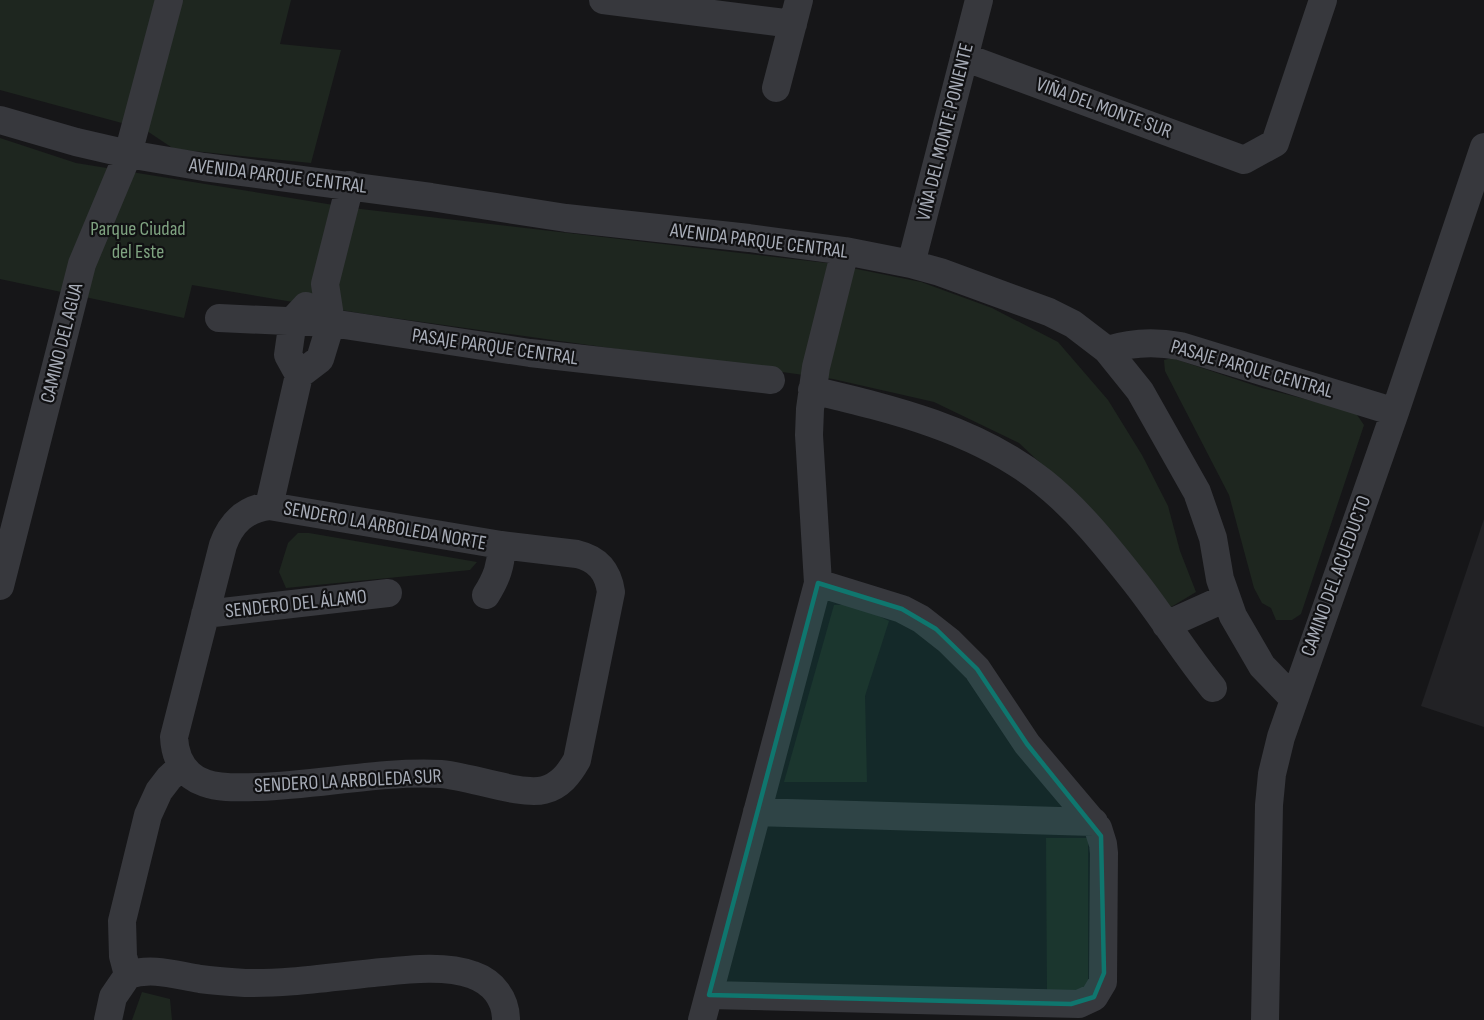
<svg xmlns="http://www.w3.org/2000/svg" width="1484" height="1020" viewBox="0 0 1484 1020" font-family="'Sofia Sans Condensed',sans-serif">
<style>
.built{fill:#222225}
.green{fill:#1e261f}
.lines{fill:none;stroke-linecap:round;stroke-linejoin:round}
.minor{stroke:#37383d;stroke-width:28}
.marked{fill:#0f766e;fill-opacity:0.2;stroke:#0f766e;stroke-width:4.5;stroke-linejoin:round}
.labels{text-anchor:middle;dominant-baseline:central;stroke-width:4.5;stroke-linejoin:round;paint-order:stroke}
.street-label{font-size:20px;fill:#a8adb8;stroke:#111113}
.park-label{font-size:20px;fill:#7fa381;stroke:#111113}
</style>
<rect width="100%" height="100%" fill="#161618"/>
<path class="built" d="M1484,519V727L1421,706Z"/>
<path class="green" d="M0,0H291L280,44L341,50L311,163L174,149L144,129L0,90Z
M0,138L76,163L352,208L827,263L921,282L992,308L1058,342L1108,400L1142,455L1168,506L1180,551L1196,592L1166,610L1070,491L1019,443L934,402L833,379L365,314L192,285L184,318L0,279Z
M1172,358L1262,388L1355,412L1364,425L1301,614L1292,620H1276L1271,608L1262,603L1254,588L1229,495L1165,371L1164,360Z
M298,533H309L477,562L470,570L286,588L279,572L288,543Z
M834,605H856L889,621L865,696L867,782H784Z
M1046,838H1088V991H1047Z
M142,992L170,999L172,1020H132Z"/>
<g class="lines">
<path class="minor" d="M603,0L793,24
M964,57L1244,160L1275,143L1323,0
M776,88L799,0
M0,120L76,142L128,154L204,167L431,197L566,218L749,238L845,251L911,264L940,272L1049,312L1073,324L1107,350L1140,391L1197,492L1213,538L1220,579L1233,616L1262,666L1293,698
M911,264L979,0
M219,318L331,323L530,353L771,380
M1107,350C1132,342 1154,341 1180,346L1395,412
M299,375L288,355L293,320L306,306
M812,390C892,409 977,429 1043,482C1077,509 1105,544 1132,578C1161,614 1184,653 1213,688
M269,506L501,545L577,554C598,559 608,571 611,592L577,760C569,774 560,786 544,790C521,796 469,776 441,774C380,771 320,785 259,787C242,787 221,789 205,783C184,776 175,758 174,737L223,545C231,523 245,509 269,506Z
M269,506L299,375L320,359L331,323L325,284L350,185
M0,586L82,264L128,154L169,0
M486,595C496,579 502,565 501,545
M205,614L388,593
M1166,625L1226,598
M757,812L1094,822
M128,975C152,967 175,975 200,979C215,981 230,982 245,983C288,984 331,977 373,973C403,970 444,964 473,975C493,982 506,999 506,1020
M128,975L123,956L122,921L148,815L159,791L169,778L182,766
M709,995L1079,1004L1094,997L1103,982L1104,853L1103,844L1098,828L1027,744L977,669L949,641L921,619L902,609L818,583
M108,1020L113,997L128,975
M702,1020L818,583L809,435L810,409L816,367L845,251
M1265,1020L1269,805L1272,774L1281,737L1395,412L1484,147"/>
</g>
<path class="marked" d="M818,583L902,609L936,629L977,669L1027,744L1101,836L1104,973L1094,997L1071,1004L709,995Z"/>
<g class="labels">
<g class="street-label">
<text transform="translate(1104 108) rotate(20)">VIÑA DEL MONTE SUR</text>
<text transform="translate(945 132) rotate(-76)">VIÑA DEL MONTE PONIENTE</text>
<text transform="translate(278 176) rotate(7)">AVENIDA PARQUE CENTRAL</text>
<text transform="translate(759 241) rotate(7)">AVENIDA PARQUE CENTRAL</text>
<text transform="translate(62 343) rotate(-76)">CAMINO DEL AGUA</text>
<text transform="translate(495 347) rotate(8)">PASAJE PARQUE CENTRAL</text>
<text transform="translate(1252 369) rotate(16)">PASAJE PARQUE CENTRAL</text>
<text transform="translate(385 526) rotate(10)">SENDERO LA ARBOLEDA NORTE</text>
<text transform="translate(1336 576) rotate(-70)">CAMINO DEL ACUEDUCTO</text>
<text transform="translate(296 604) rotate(-6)">SENDERO DEL ÁLAMO</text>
<text transform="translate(348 781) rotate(-3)">SENDERO LA ARBOLEDA SUR</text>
</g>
<g class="park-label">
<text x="138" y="229">Parque Ciudad<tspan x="138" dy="23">del Este</tspan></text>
</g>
</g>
</svg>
